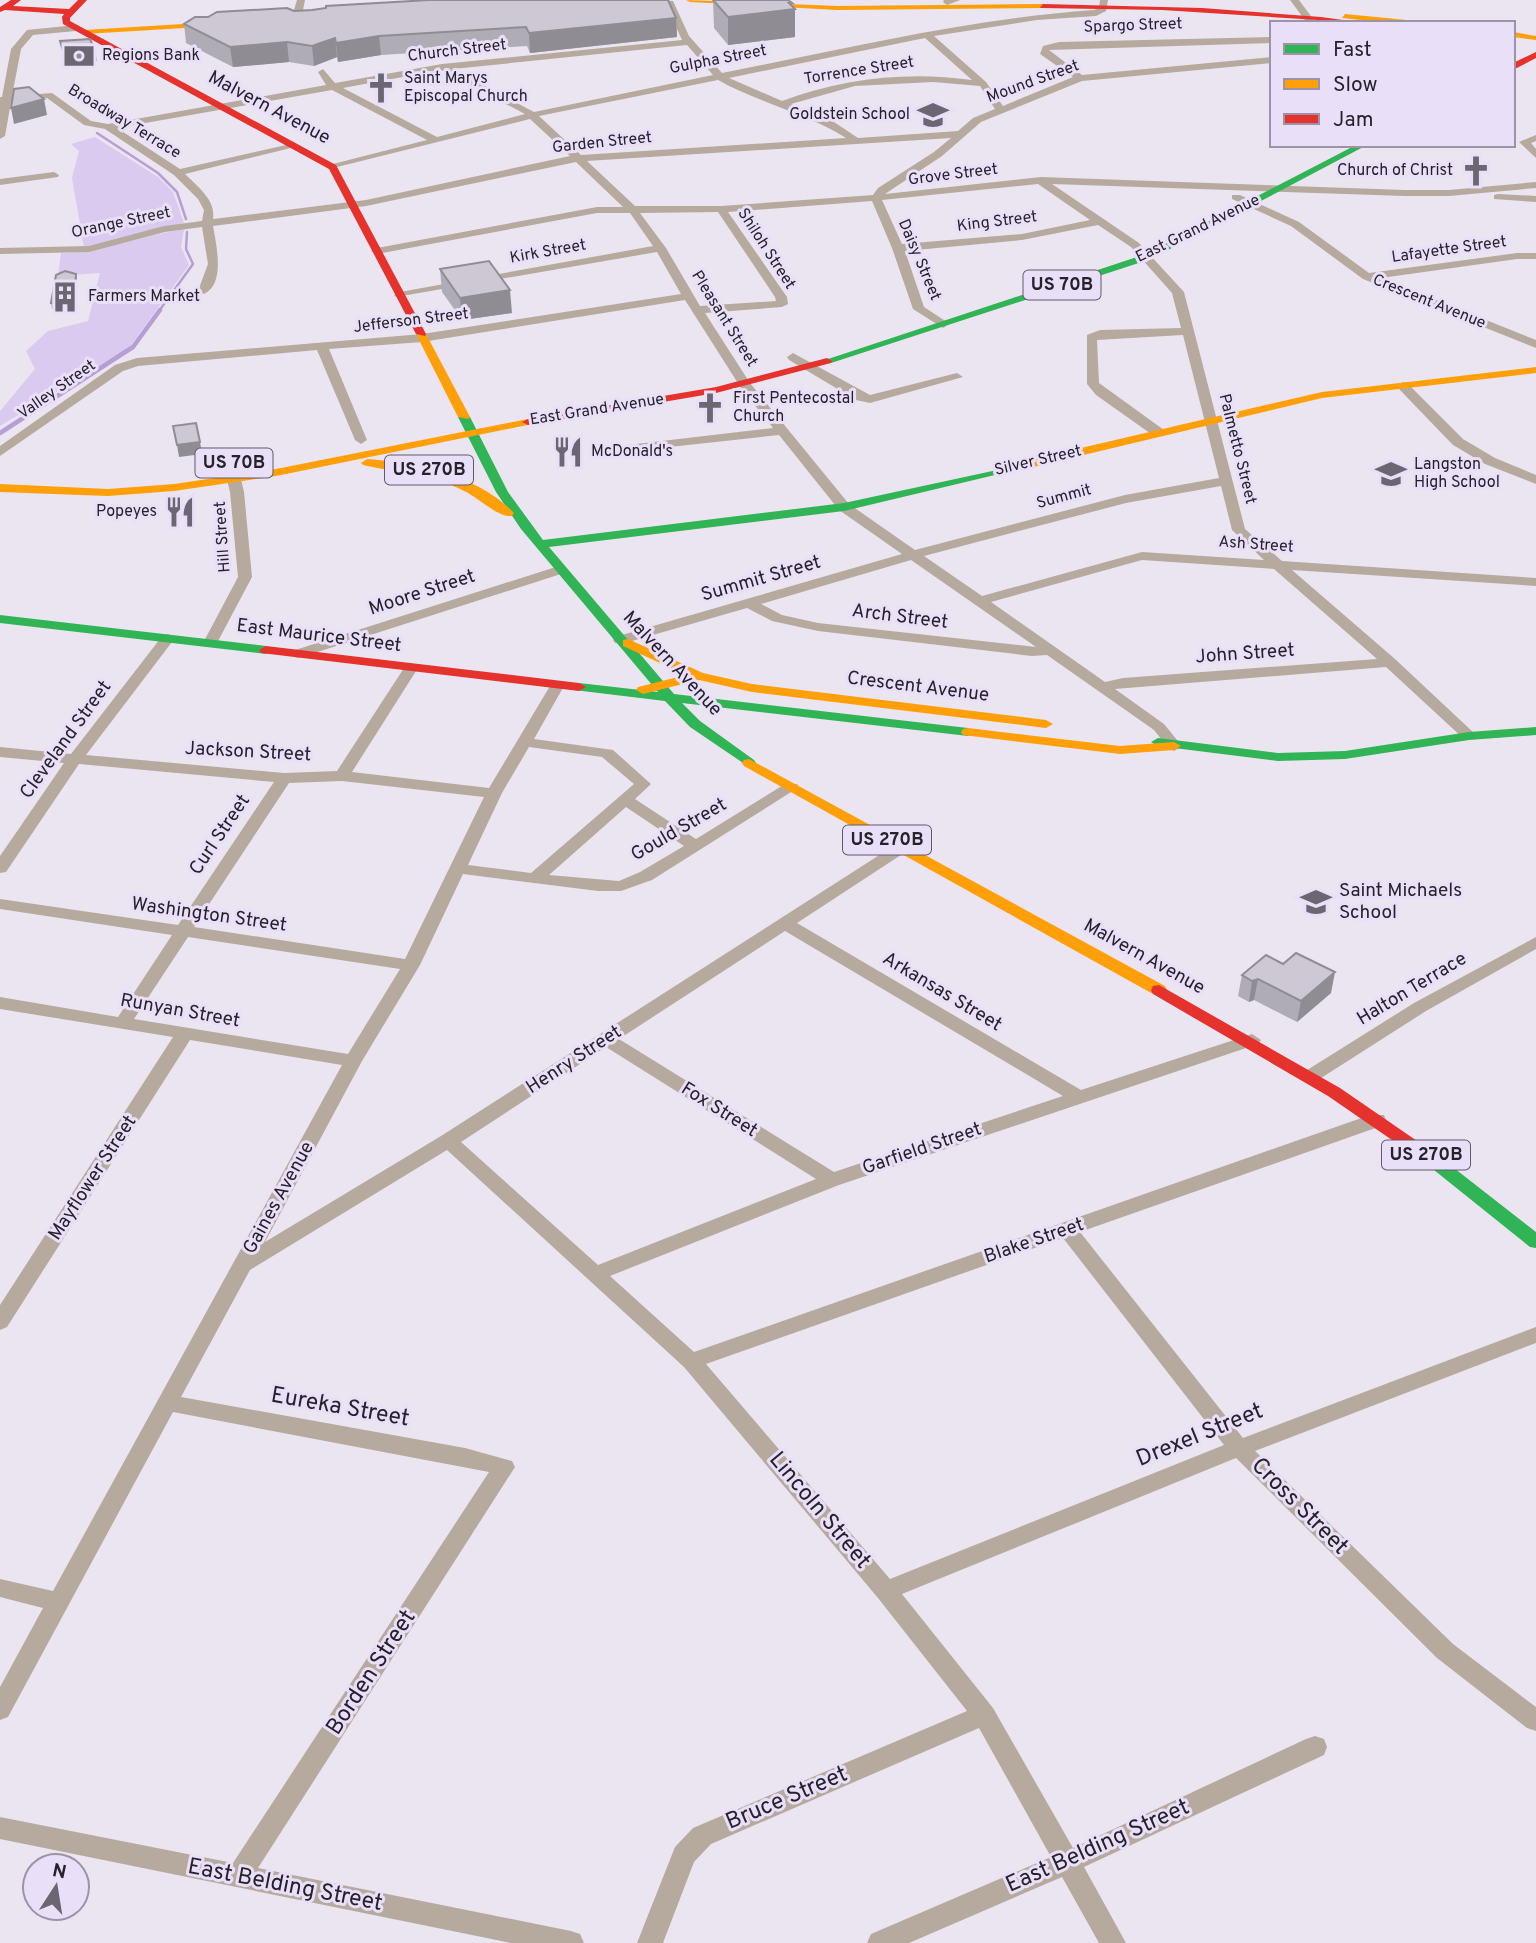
<svg xmlns="http://www.w3.org/2000/svg" width="1536" height="1943" viewBox="0 0 1536 1943" font-family="Overpass,sans-serif">
<style>
.green{fill:#dacaef}
.lines{fill:none;stroke-linecap:round;stroke-linejoin:round}
.stream-far1{stroke:#b79ed4;stroke-width:2.5}
.stream{stroke:#b79ed4;stroke-width:4.5}
.street{fill:#b6aa9f;fill-rule:evenodd}
.fast{fill:#30b455;fill-rule:evenodd}
.slow{fill:#ff9f0a;fill-rule:evenodd}
.jam{fill:#e5322d;fill-rule:evenodd}
.wall{fill:#b0acb5}
.shaded-wall{fill:#908c94}
.building{fill:#cdc8d3;stroke:#908c94;stroke-width:2}
.labels{text-anchor:middle;dominant-baseline:central;stroke-width:6;stroke-linejoin:round;paint-order:stroke}
.far-street-label{font-size:16px;fill:#26222b;stroke:#eadff8}
.far-poi-label{font-size:16px;fill:#26222b;stroke:#eadff8;text-anchor:start}
.shield{fill:#eadff8;stroke:#615b68;stroke-width:2}
.shield-label{font-size:18px;font-weight:bold;fill:#26222b}
.street-label{font-size:19px;fill:#26222b;stroke:#eadff8}
.poi-label{font-size:19px;fill:#26222b;stroke:#eadff8;text-anchor:start}
.near-street-label{font-size:23px;fill:#26222b;stroke:#eadff8}
</style>
<rect width="100%" height="100%" fill="#ebe5f2"/>
<path class="green" d="M95,137L158,177L173,192L184,223L84,248L72,178L79,151L71,144Z
M184,229L181,247L189,265L129,348L0,426V411L35,369L26,351L48,331L88,321L100,273L58,276L61,253C103,251 142,236 184,229Z"/>
<g class="lines">
<path class="stream-far1" d="M97,133L158,173L177,192L186,219
M159,311L193,264L186,249L187,232"/>
<path class="stream" d="M0,433L133,347L160,310"/>
<path class="street" d="M297,0H305L301,20L296,23L291,20Z
M656,0L673,1L689,36L722,73C845,49 968,19 1094,10L1099,8L1100,0H1108L1106,11L1096,16L1037,20L934,36L986,82L1003,106L1073,77L1040,54L1043,46L1059,42L1272,37V43L1049,50L1082,75L1272,57V63L1082,81L981,122L942,156L885,194L1041,177L1405,190H1449L1536,182V188L1449,196H1405L1052,184L1139,243L1184,292L1245,529L1282,561L1536,578V586L1292,570L1395,659L1474,733L1477,736L1474,739H1464L1386,667L1115,689L1164,724L1182,746L1174,751L1169,749L1154,730L1047,655L1032,656L818,631L772,621L747,608L625,643H615L613,640L615,637L902,554L839,510L779,435L614,453V447L619,446L773,428L741,388L685,300L422,342L329,349L367,440L361,444L355,440L317,350L138,366L123,371L0,456V446L115,365L137,358L422,334L681,294L657,252L396,297L394,295L400,292L653,246L630,213H597L377,254L371,251L377,248L597,207H623L576,162L366,206L213,226C216,244 226,284 204,294L198,291L208,264L202,227L165,232L89,252L0,254V248L89,246L164,226L202,221L204,210L198,199L174,175L105,129L84,125L47,98L11,102L5,136L0,139V97H2L11,49L27,30L76,25L81,28L76,31L33,35L21,49L12,96L52,93L91,121L108,124L326,85L318,72L323,69L335,83L442,64L682,40L666,5ZM925,38L972,80C908,71 843,78 782,101L729,78ZM687,45L713,75L534,112L453,69ZM441,70L525,114L437,137L343,88ZM718,80C759,103 806,113 846,138L581,155L539,116ZM933,82L980,86L995,109L973,118L958,131L858,138L828,118L791,104L855,86ZM332,90L427,140L329,165V169L530,119L570,156L366,200L213,219C216,200 198,187 185,174L295,147V143L180,169L117,128ZM951,138L934,152L878,188L873,195L721,206H635L587,161ZM1038,184L1090,220L1022,234L902,244L882,200ZM872,201L892,248L913,309L943,328L949,324L947,322L924,307L905,251L1022,240L1098,225L1131,247L1172,293L1181,328L1100,330L1087,335V384L1096,395L1154,436H1164V430L1099,383L1097,340L1183,335L1219,478L1125,495L915,550L849,504L750,383L705,313L782,307L788,304L787,297L728,212ZM718,212L775,297L776,301L700,306L666,248L640,213ZM1221,486L1232,530L1264,560L1142,552L982,596L924,556L1126,503ZM911,560L1036,647L818,623L782,615L761,604ZM1142,560L1274,569L1377,659L1123,678L1105,682L991,602Z
M944,0H960L947,5L943,2Z
M1290,0H1299L1316,23H1307Z
M1536,135V141L1531,143L1536,149V158L1519,142Z
M54,172L59,175L58,177L0,185V179Z
M1498,194L1536,196V202L1494,199V195Z
M1232,195H1240L1299,222L1369,273L1517,253H1536V259H1517L1381,278L1536,340V348L1363,279L1291,226L1232,199Z
M793,353L870,395L957,373L963,377L870,403L856,400L789,360L787,357Z
M1403,382L1407,383L1463,439L1495,458L1536,475V484L1485,464L1453,445L1399,389L1397,386Z
M230,459L237,463L244,492L252,577L217,643L210,647L203,643L238,577L230,492L223,463Z
M559,566L566,570L564,573L302,657L297,658L290,654L292,651Z
M168,634L175,638L86,755L284,773L337,771L404,668L411,664L418,668L352,772L489,788L550,686L557,682L564,686L534,739L613,750L651,784L635,799L696,839L785,784H797L799,787L652,880L621,891H598L463,874L420,965L362,1061L265,1242L441,1136L895,845H907L909,848L907,851L797,923L1081,1090L1246,1036L1252,1034L1261,1040L1258,1044L839,1185L610,1276L694,1352L1370,1115H1384L1386,1120L1384,1125L1080,1232L1243,1438L1536,1327V1343L1255,1451L1453,1644L1536,1707V1731L1527,1728L1437,1658L1236,1458L902,1594L993,1708L1073,1848L1306,1739L1315,1736L1324,1739L1327,1747L1324,1755L1084,1867L1126,1943H1099L1062,1877L909,1943H867L871,1934L1051,1857L979,1728L711,1844L694,1862L663,1943H637L675,1847L693,1828L967,1711L878,1598L684,1367L447,1150L250,1270L181,1397L465,1448L512,1461L515,1467L258,1868L571,1931L580,1934L584,1943H511L0,1839V1817L233,1863L489,1472L173,1412L8,1717L0,1720V1687L43,1608L0,1597V1579L53,1591L342,1065L190,1040L7,1327L0,1330V1305L173,1037L0,1009V997L118,1017L172,935L0,909V899L178,925L274,782L79,764L6,872L0,873V856L64,763L0,757V747L71,754L163,635ZM529,747L602,757L634,784L531,873L468,865L502,793ZM342,781L484,797L405,959L194,927L289,783ZM626,807L684,846L640,872L619,881L549,875ZM785,931L1063,1096L834,1172L619,1039ZM188,937L400,969L348,1054L134,1019ZM606,1047L816,1179L598,1265L461,1142ZM1063,1238L1224,1445L890,1579L706,1364Z
M1536,937V949L1426,1011L1318,1080H1304L1302,1076L1304,1072L1414,1003Z"/>
<path class="fast" d="M1356,145H1367L1151,259L831,363L822,361L1143,255Z
M464,414L470,417L508,492L543,540L844,503L1029,463V467L844,511L549,547L674,694L968,728L975,732L968,736L682,703L700,721L754,760L756,763L754,766L749,767L690,727L665,701L574,690L572,687L574,684L579,683L658,692L521,529L496,492L458,417Z
M0,615L266,646L273,650L266,654L0,623Z
M1536,727V735L1469,740L1345,759L1278,761L1158,746L1151,742L1158,738L1278,753L1345,751L1469,732Z
M1430,1152L1436,1154L1536,1232V1248L1530,1247L1424,1162L1421,1158L1424,1154Z"/>
<path class="slow" d="M686,0L838,6L1043,4L1047,6L1043,8L838,10L690,2Z
M1345,14L1417,21L1421,23H1389L1342,18Z
M216,22L220,24L219,26L84,34L80,32L84,30Z
M1513,32L1536,36V40L1513,37Z
M421,331L426,334L470,417L468,419L458,417L416,334Z
M1536,367V373L1322,398L1025,469L1019,465L1025,461L1322,392Z
M528,419L534,422L532,424L276,476L174,491L108,496L0,492V484L108,489L174,484L276,469Z
M367,459C417,463 478,475 514,513L512,516C498,518 478,497 464,491C426,471 402,474 363,465L361,463Z
M628,639L703,673L752,684L1046,720L1053,724L1046,728L752,692L699,680L643,694L636,690L638,687L686,675L623,646V640Z
M968,728L1120,746L1174,742L1181,746L1174,750L1120,754L963,735L961,732L963,729Z
M749,759L1165,986L1167,990L1165,994H1153L744,766L742,763L744,760Z"/>
<path class="jam" d="M11,0H21L13,6L69,9L78,0H87L70,18V21L336,165L426,334L425,336L416,334L329,169L63,24L62,17L64,14L5,10L0,12V7Z
M1043,4L1202,8L1321,17L1365,23L1162,10L1040,8Z
M1536,52V58L1513,70V63Z
M827,358L832,361L831,363L716,393L528,425L522,422L528,419L716,387Z
M266,646L579,683L586,687L579,691L261,653L259,650Z
M1159,985L1340,1088L1436,1154L1439,1158L1436,1162H1424L1328,1096L1153,994L1151,990L1153,986Z"/>
</g>
<path class="wall" d="M713,0L792,3L795,37L728,45L714,28Z
M294,11L676,18L677,37L530,53L527,46L381,55L338,62L337,57L314,66L289,62L233,67L186,43L184,24Z
M440,269L512,313L462,320L442,292Z
M76,274L77,280L75,307L52,309L51,303Z
M1242,975L1331,993L1297,1022L1254,1000L1249,1002L1238,996Z"/>
<path class="shaded-wall" d="M792,3V9H795V37L728,45V17Z
M676,18L677,37L530,53L529,33Z
M379,36L381,55L338,62L336,43Z
M335,38L337,57L314,66L312,46Z
M287,42L289,62L233,67L230,47Z
M95,51L97,61L65,64L64,54Z
M44,99L47,115L14,124L11,108Z
M76,274L77,280L75,307L74,302Z
M510,290L512,313L462,320L460,298Z
M200,442L202,454L179,457L177,445Z
M1335,972L1331,993L1297,1022L1301,1001Z
M1258,979L1254,1000L1249,1002L1252,981Z"/>
<path class="building" d="M429,0H668L676,18L529,33L526,27L379,36L336,43L335,38L312,46L287,42L230,47L184,24L195,17H208L217,12L287,8L294,11L312,10L326,8V6Z
M713,0H788L792,3H789L795,9L728,17Z
M90,39L95,51L64,54L60,41Z
M29,87L44,99L11,108L14,89Z
M489,261L510,290L460,298L440,269Z
M65,271L76,274L74,302L51,303L56,275Z
M196,423L200,442L177,445L173,426Z
M1296,953L1335,972L1301,1001L1258,979L1252,981L1242,975L1266,955L1283,964Z"/>
<defs>
<g id="bank-bare" transform="scale(2.415)"><path d="M-6-4H6V4H-6ZM0-2.3a2.3 2.3 0 1 0 0 4.6a2.3 2.3 0 1 0 0-4.6Z" fill="#6b6671" stroke="#eadff8" stroke-width="2.5" paint-order="stroke"/></g>
<g id="church-bare" transform="scale(2.415)"><path d="M-1.2-6h2.4v3.5h3.3v2.4h-3.3V6h-2.4V-.1h-3.3v-2.4h3.3Z" fill="#6b6671" stroke="#eadff8" stroke-width="2.5" paint-order="stroke"/></g>
<g id="school-bare" transform="scale(2.415)"><path d="M0-5L7-2L0 1L-7-2ZM-4 1L0 2.5L4 1V4Q0 6-4 4Z" fill="#6b6671" stroke="#eadff8" stroke-width="2.5" paint-order="stroke"/></g>
<g id="building-bare" transform="scale(2.415)"><path d="M-4-6H4V6H1V3H-1V6H-4ZM-2.5-4.3h1.7v1.8h-1.7ZM.8-4.3h1.7v1.8H.8ZM-2.5-1h1.7V.8h-1.7ZM.8-1h1.7V.8H.8Z" fill="#6b6671" stroke="#eadff8" stroke-width="2.5" paint-order="stroke"/></g>
<g id="restaurant-bare" transform="scale(2.415)"><path d="M-5-6h1v4h1v-4h1v4h1v-4h1v5L-1.5 .5V6h-2V.5L-5-1ZM5-6V6H3V1.5H1.5Q1.5-4 5-6Z" fill="#6b6671" stroke="#eadff8" stroke-width="2.5" paint-order="stroke"/></g>
</defs>
<g fill-rule="evenodd">
<use href="#bank-bare" x="79" y="56"/>
<use href="#church-bare" x="381" y="88"/>
<use href="#school-bare" x="933" y="115"/>
<use href="#church-bare" x="1476" y="171"/>
<use href="#building-bare" x="65" y="297"/>
<use href="#church-bare" x="710" y="408"/>
<use href="#restaurant-bare" x="568" y="452"/>
<use href="#school-bare" x="1391" y="474"/>
<use href="#restaurant-bare" x="180" y="512"/>
<use href="#school-bare" x="1316" y="902"/>
</g>
<g class="labels">
<g class="far-street-label">
<text transform="translate(1133 26) rotate(-2)">Spargo Street</text>
<text transform="translate(457 51) rotate(-7)">Church Street</text>
<text transform="translate(718 60) rotate(-11)">Gulpha Street</text>
<text transform="translate(859 71) rotate(-9)">Torrence Street</text>
<text transform="translate(1033 82) rotate(-20)">Mound Street</text>
<text transform="translate(124 122) rotate(31)">Broadway Terrace</text>
<text transform="translate(602 143) rotate(-6)">Garden Street</text>
<text transform="translate(953 175) rotate(-7)">Grove Street</text>
<text transform="translate(997 222) rotate(-7)">King Street</text>
<text transform="translate(121 223) rotate(-12)">Orange Street</text>
<text transform="translate(1198 229) rotate(-26)">East Grand Avenue</text>
<text transform="translate(766 249) rotate(57)">Shiloh Street</text>
<text transform="translate(1449 250) rotate(-8)">Lafayette Street</text>
<text transform="translate(548 252) rotate(-10)">Kirk Street</text>
<text transform="translate(919 260) rotate(67)">Daisy Street</text>
<text transform="translate(1429 302) rotate(22)">Crescent Avenue</text>
<text transform="translate(724 319) rotate(58)">Pleasant Street</text>
<text transform="translate(411 321) rotate(-7)">Jefferson Street</text>
<text transform="translate(57 390) rotate(-35)">Valley Street</text>
<text transform="translate(597 410) rotate(-9)">East Grand Avenue</text>
<text transform="translate(1237 449) rotate(76)">Palmetto Street</text>
<text transform="translate(1038 461) rotate(-13)">Silver Street</text>
<text transform="translate(1064 497) rotate(-15)">Summit</text>
<text transform="translate(223 537) rotate(-94)">Hill Street</text>
<text transform="translate(1256 545) rotate(4)">Ash Street</text>
</g>
<g class="far-poi-label">
<text x="102" y="56">Regions Bank</text>
<text x="404" y="79">Saint Marys<tspan x="404" dy="18">Episcopal Church</tspan></text>
<text x="910" y="115" text-anchor="end">Goldstein School</text>
<text x="1453" y="171" text-anchor="end">Church of Christ</text>
<text x="88" y="297">Farmers Market</text>
<text x="733" y="399">First Pentecostal<tspan x="733" dy="18">Church</tspan></text>
<text x="591" y="452">McDonald's</text>
<text x="1414" y="465">Langston<tspan x="1414" dy="18">High School</tspan></text>
<text x="157" y="512" text-anchor="end">Popeyes</text>
</g>
<g class="shield">
<rect x="1023.5" y="270.5" width="77" height="29" rx="5"/>
<rect x="195.5" y="448.5" width="77" height="29" rx="5"/>
<rect x="385" y="455.5" width="88" height="29" rx="5"/>
<rect x="843" y="825.5" width="88" height="29" rx="5"/>
<rect x="1382" y="1140.5" width="88" height="29" rx="5"/>
</g>
<g class="shield-label">
<text x="1062" y="285">US 70B</text>
<text x="234" y="463">US 70B</text>
<text x="429" y="470">US 270B</text>
<text x="887" y="840">US 270B</text>
<text x="1426" y="1155">US 270B</text>
</g>
<g class="street-label">
<text transform="translate(269 108) rotate(28)">Malvern Avenue</text>
<text transform="translate(761 579) rotate(-16)">Summit Street</text>
<text transform="translate(422 593) rotate(-18)">Moore Street</text>
<text transform="translate(900 617) rotate(7)">Arch Street</text>
<text transform="translate(319 636) rotate(7)">East Maurice Street</text>
<text transform="translate(1245 654) rotate(-4)">John Street</text>
<text transform="translate(672 664) rotate(47)">Malvern Avenue</text>
<text transform="translate(918 687) rotate(7)">Crescent Avenue</text>
<text transform="translate(66 740) rotate(-54)">Cleveland Street</text>
<text transform="translate(248 752) rotate(3)">Jackson Street</text>
<text transform="translate(679 830) rotate(-30)">Gould Street</text>
<text transform="translate(220 835) rotate(-56)">Curl Street</text>
<text transform="translate(209 915) rotate(8)">Washington Street</text>
<text transform="translate(1144 957) rotate(29)">Malvern Avenue</text>
<text transform="translate(1412 989) rotate(-31)">Halton Terrace</text>
<text transform="translate(942 992) rotate(31)">Arkansas Street</text>
<text transform="translate(180 1011) rotate(10)">Runyan Street</text>
<text transform="translate(574 1060) rotate(-33)">Henry Street</text>
<text transform="translate(719 1110) rotate(32)">Fox Street</text>
<text transform="translate(922 1149) rotate(-19)">Garfield Street</text>
<text transform="translate(93 1178) rotate(-57)">Mayflower Street</text>
<text transform="translate(279 1198) rotate(-61)">Gaines Avenue</text>
<text transform="translate(1034 1241) rotate(-19)">Blake Street</text>
</g>
<g class="poi-label">
<text x="1339" y="891">Saint Michaels<tspan x="1339" dy="22">School</tspan></text>
</g>
<g class="near-street-label">
<text transform="translate(340 1408) rotate(10)">Eureka Street</text>
<text transform="translate(1200 1436) rotate(-22)">Drexel Street</text>
<text transform="translate(1299 1507) rotate(45)">Cross Street</text>
<text transform="translate(819 1511) rotate(50)">Lincoln Street</text>
<text transform="translate(372 1673) rotate(-57)">Borden Street</text>
<text transform="translate(787 1799) rotate(-23)">Bruce Street</text>
<text transform="translate(1098 1847) rotate(-24)">East Belding Street</text>
<text transform="translate(285 1886) rotate(11)">East Belding Street</text>
</g>
</g>
<rect x="1270" y="21" width="245" height="126" fill="#eadff8" stroke="#9c93a6" stroke-width="2"/>
<rect x="1284" y="44" width="35" height="10" fill="#30b455" stroke="#9c93a6" stroke-width="2"/>
<text x="1333" y="56" font-size="21" fill="#26222b">Fast</text>
<rect x="1284" y="79" width="35" height="10" fill="#ff9f0a" stroke="#9c93a6" stroke-width="2"/>
<text x="1333" y="91" font-size="21" fill="#26222b">Slow</text>
<rect x="1284" y="114" width="35" height="10" fill="#e5322d" stroke="#9c93a6" stroke-width="2"/>
<text x="1333" y="126" font-size="21" fill="#26222b">Jam</text>
<g transform="translate(56 1887) rotate(12)"><circle r="33" fill="#eadff8" stroke="#9c93a6" stroke-width="2"/>
<path d="M0-5L12 26L0 18L-12 26Z" fill="#6b6671"/>
<text y="-10" font-size="19" font-weight="bold" text-anchor="middle" fill="#26222b">N</text>
</g>
</svg>
